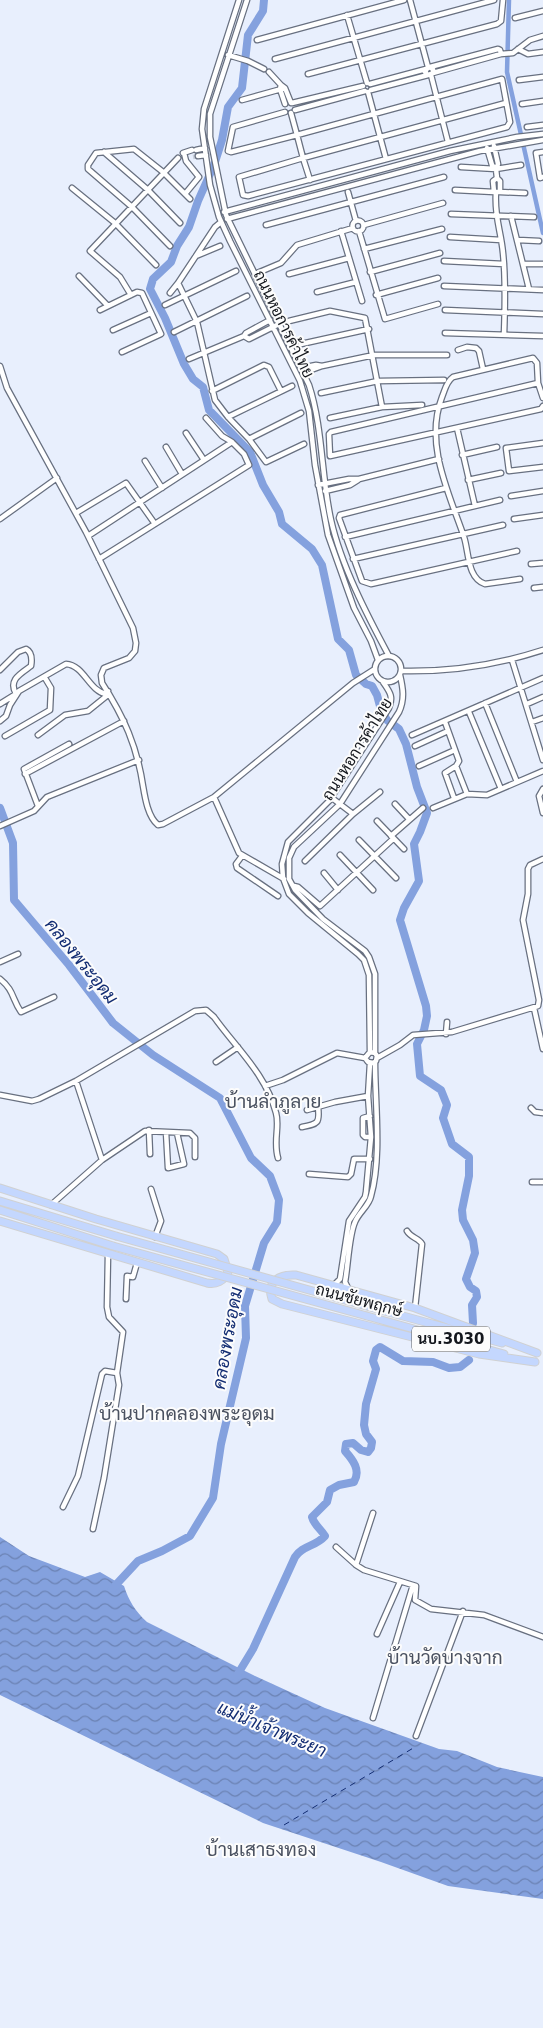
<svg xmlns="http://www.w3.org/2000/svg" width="543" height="2028" viewBox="0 0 543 2028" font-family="'DejaVu Sans',Sarabun,sans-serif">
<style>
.water{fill:url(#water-waves)}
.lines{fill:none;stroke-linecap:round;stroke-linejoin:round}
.canal{stroke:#84a1de;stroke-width:4.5}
.river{stroke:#84a1de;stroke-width:8}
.ferry{stroke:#132d73;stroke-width:1;stroke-dasharray:6 5;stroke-linecap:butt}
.minor-tunnel{stroke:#c8cfdb;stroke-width:4.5;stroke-dasharray:4.5 2;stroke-linecap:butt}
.minor-casing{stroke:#687080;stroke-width:7}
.primary-casing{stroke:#d0d1d2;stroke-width:9}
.minor{stroke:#fff;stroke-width:4.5}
.primary{stroke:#c4d7fe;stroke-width:7}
.primary-bridge-casing{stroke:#d0d1d2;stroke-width:9;stroke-linecap:butt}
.primary-bridge{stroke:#c4d7fe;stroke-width:7}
.labels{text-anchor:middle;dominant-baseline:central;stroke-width:4;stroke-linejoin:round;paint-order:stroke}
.shield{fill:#fcfcfc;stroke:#5a5c60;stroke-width:1}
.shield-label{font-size:15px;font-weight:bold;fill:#14171d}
.street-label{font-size:16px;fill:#14171d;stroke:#fcfcfc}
.water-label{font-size:18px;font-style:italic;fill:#132d73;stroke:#fcfcfc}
.quarter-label{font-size:19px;fill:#4a5160;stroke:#fcfcfc}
</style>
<defs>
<pattern id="water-waves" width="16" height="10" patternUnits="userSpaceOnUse" patternTransform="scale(1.25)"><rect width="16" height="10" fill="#84a1de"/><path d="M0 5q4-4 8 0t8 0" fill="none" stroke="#6b82b3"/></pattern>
</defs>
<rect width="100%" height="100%" fill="#e8effd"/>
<path class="water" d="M0,1537L29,1556L85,1577L100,1572L124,1586C129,1601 135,1611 147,1622L253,1675L325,1708L439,1749L457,1751L497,1767L543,1777V1899L448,1886L381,1862L263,1823L0,1695Z"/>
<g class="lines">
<path class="canal" d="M509,0L507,72L543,233"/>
<path class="river" d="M264,0L263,11L248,35L242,88L228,107L222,140L214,165L198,201L189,227L177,246L171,262L153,279L150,289L165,318L184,364L193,379L203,387L209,410L250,452L263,485L279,512L282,524L312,549L322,565L338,639L349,650L356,675L366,684L372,686L377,695L381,710L387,720L399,729L406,744L417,787L427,813L420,832L414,844L419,881L404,908L400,920L426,1006L427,1016L424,1030L417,1044L420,1076L441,1090L447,1105L443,1118L452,1144L469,1157V1176L462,1210L463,1220L473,1240L475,1253L466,1279L470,1287L476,1291L477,1297L472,1305L473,1323
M0,808L13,843L14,900L69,965L113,1023L153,1055L220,1098L251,1158L270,1176L279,1200L277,1222L264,1243L245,1306L246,1338L221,1444L213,1498L190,1536L162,1551L138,1561L112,1589
M236,1677L253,1649L295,1557C303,1545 315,1547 325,1536C321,1529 314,1525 312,1517L327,1502L330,1490L339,1485L354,1482C361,1470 353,1460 345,1451L346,1444L353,1443L361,1450L368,1452L371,1448L372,1442L366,1434L364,1425L366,1404L376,1369L373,1361L376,1350L380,1347L403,1361L433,1362L449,1368L460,1367L469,1360"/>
<path class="ferry" d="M284,1825L415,1747"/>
<path class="minor-tunnel" d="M193,157L198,156"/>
<g class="minor-casing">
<path id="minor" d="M239,0L204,109L202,129L210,185L219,217L230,241L300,381L309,411L315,465L328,535L354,608L371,641L378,660
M247,0L210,114V137L226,215L309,385C323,428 321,475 331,520C341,565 367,615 389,656
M410,0L428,67L425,72L428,75L433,73V69L428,67
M347,15L367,83
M515,18L543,11
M257,40L404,0
M518,49L528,54L543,52
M228,55L248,61L264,69
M275,59L494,0
M430,67L498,49L500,50L501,54
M269,72L281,85
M433,73L501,54L513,53L530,40L543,36
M308,74L497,24L501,21L503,0
M431,75L448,142
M502,79L510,122L507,127L248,196L243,195L239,177L303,158L297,135Z
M519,80L543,77
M370,84L426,69
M371,90L428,75
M368,92L386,159
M242,100L285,88
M292,103L363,86
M285,104L280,89L281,85L285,88L291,103
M522,104L543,101
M295,110L365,91
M285,112L233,127L228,151L231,152L297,135L291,113
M527,127L543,125
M487,148L492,165L496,169L498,164L494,146
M196,150L205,148
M104,152L148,190L180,223
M543,152L536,153L540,178L543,177
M183,153L192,150
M184,153L186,161L199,177L185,194
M198,156L206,155
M461,167L496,169L521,165
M496,169L497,178L500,181V192H494L493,181L497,178
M310,180L303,158L506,103
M72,188L115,223L156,265
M455,190L494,192
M348,192L356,221
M496,192C494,216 501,231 503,253C506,280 505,308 504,335
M500,192L525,193
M224,212L450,151L517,137L543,134
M451,214L534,217
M511,216L529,289
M227,219L480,151L543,140
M352.5 226a5.5 5.5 0 1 1 11 0a5.5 5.5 0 1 1-11 0Z
M221,222L215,227L178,283L197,322L215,400L228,417L249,439L266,462L304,444
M266,225L444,177
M364,225L443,203
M341,231L362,301
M359,231L385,319L438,304
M450,237L501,240
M518,240L539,241
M170,246L132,207L88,169V165L96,153L134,149L163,172L190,199
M364,249L442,229
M196,256L220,246
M444,261L504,264
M524,264H543
M370,272L440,253
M255,274L281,263L297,245L353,228
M289,274L349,258
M79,276L108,306
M444,286L543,290
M317,292L356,282
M170,293L178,283
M131,295L120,277L90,251L178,158
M376,295L438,278
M165,305L236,271
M100,310L137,292L142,293L161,334L122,352
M445,310L543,314
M289,321L330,311L365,318L382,407
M113,330L151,313
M174,332L247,296
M445,333L543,336
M244,336L249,339L279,324
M301,344L369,329
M458,350L467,347L476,348L479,351L483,369
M189,359L244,336L246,333L270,320
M0,366L7,388L86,532L133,628L136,643L135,651L129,658L104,668L101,675L102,683C124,717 137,746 143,786C145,798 148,817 158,825L163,824L214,797L353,683L375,669
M301,368L316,365L322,366
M303,373L322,366L374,355H447
M538,383L331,432L329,434L330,456L541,409L543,406
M212,391L264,365L269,367L281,391
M321,393L378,381L444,380
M228,417L292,386
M206,418L222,436L232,442
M330,418L382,407L422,405
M457,428L475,506
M186,433L204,460
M249,439L301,413
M543,443L506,448L509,471L543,467
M166,447L182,474
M462,455L497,447
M145,461L162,488
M468,480L501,473
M318,485L349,479H359L439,459
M446,488L340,515L339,518L362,581L371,584L517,551
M325,491L350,485L358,480
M511,496L543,491
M76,513L126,483L155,524
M0,519L57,478
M514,519L543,515
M88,536L232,442L244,454L249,465L99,559
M345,537L500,500
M353,559L503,525
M531,564L543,563
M520,579L485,584C467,578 469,552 464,537C449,493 424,444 442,397C445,390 446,382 453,377L533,358L537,363L538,383L543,398
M534,588L543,587
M375 669a13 13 0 1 1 26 0a13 13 0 1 1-26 0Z
M512,660L543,760
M0,670L18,652L26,649C32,652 32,660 31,666C20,674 8,680 16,694L0,704
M402,671C451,672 497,665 543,650
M485,703L517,782
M527,704L543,697
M469,712L501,789
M0,721L6,716L10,705L19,691L66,664C84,665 89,691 106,694L108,691
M445,722L459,761L456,766L445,773L454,798
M532,722L543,718
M38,735L65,715L88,711L109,694
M412,735L543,678
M5,736L50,710L51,688L45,678
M415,746L448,731
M419,766L455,750
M456,766L467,794
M25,774L124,721
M543,789L539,796L543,813
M214,797L239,853L284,879
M332,798L353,814
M395,804L409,819
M38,806L24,769L69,744
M433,808L467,794L487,795L543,771
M377,821L404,849
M0,826L34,811L47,797L139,760
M391,836L423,808
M359,840L396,878
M340,855L373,890
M242,856L236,864L237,868L278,896
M305,861L353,814L380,792
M324,873L338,890
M294,886L298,887L320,906L393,839
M0,962L18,954
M0,979C14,990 12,999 21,1012L54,997
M534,1008L543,1049
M446,1034L447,1022
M370,1052L375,1053L377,1056L376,1061L373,1063L368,1062L365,1058L370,1052L369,975L364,960L358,954L308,913L289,894L283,878L282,864L288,842L329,801L389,708C394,696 389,691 383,682
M375,1053V974L369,957L365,951L323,919L295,890L289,879V858L294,847L340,804L399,712C405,699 403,688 400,675
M377,1058L400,1045L413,1035L452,1032L538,1006L539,1000L523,920L528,894V869L530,865L543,859
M216,1062L238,1047
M76,1081L102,1160
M265,1086L283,1080L337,1053L365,1058
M0,1095L32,1101L39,1099L76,1081L195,1011L206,1010L214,1017C236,1048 266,1074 276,1113C280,1126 273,1141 278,1158
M531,1108L535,1112L543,1113
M307,1110L335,1102L368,1096
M370,1116L363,1118V1135L365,1137H371
M302,1127C318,1124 320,1123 318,1107
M149,1130L150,1154
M166,1132L168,1168L184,1164L177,1133
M309,1174L348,1177L351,1174L354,1159H370
M532,1182H543
M151,1189L161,1221L155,1237
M51,1205L102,1160L145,1131L190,1133L195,1138V1157
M407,1231C411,1238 419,1238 422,1244L415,1308
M334,1285L340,1279L349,1221L365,1197L366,1192L371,1137L368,1096L370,1063
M348,1288L345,1282C348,1266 349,1235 355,1222C359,1212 369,1206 371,1196C382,1157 375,1103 375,1062
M126,1299L127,1276L133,1277L137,1263
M63,1507L78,1476L102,1374L105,1371L117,1373
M93,1529L104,1478L119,1385L117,1373L123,1332L109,1317L107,1307L108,1254
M336,1547L356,1565L364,1570L416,1586L415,1600L431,1609L484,1615L543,1637
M356,1565L373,1513
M377,1634L400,1582
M373,1718L413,1585
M416,1736L463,1611"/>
</g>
<g class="primary-casing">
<path id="primary" d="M0,1188L96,1219L217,1254L224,1259L228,1272C224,1281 216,1285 207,1283L0,1221
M0,1201L116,1236
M0,1210L113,1246
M370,1307L502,1343
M367,1316L504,1354
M535,1362L479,1354L282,1304L272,1299C266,1281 280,1274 296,1275L415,1308L537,1353"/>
</g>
<use href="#minor" class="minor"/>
<use href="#primary" class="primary"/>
<g class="primary-bridge-casing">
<path id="primary-bridge" d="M116,1236L370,1307
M113,1246L367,1316"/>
</g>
<use href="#primary-bridge" class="primary-bridge"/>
</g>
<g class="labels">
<rect class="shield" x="412" y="1326.5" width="78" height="25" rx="4"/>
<g class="shield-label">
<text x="451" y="1339">นบ.3030</text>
</g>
<g class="street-label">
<text transform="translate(284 324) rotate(64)">ถนนหอการค้าไทย</text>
<text transform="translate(357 749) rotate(-58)">ถนนหอการค้าไทย</text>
<text transform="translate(359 1300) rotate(15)">ถนนชัยพฤกษ์</text>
</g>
<g class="water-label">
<text transform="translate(82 961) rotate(51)">คลองพระอุดม</text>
<text transform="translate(227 1338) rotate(-80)">คลองพระอุดม</text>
<text transform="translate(272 1729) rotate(23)">แม่น้ำเจ้าพระยา</text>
</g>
<g class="quarter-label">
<text x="273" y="1101">บ้านลำภูลาย</text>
<text x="187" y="1413">บ้านปากคลองพระอุดม</text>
<text x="445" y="1657">บ้านวัดบางจาก</text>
<text x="261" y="1849">บ้านเสาธงทอง</text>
</g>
</g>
</svg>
